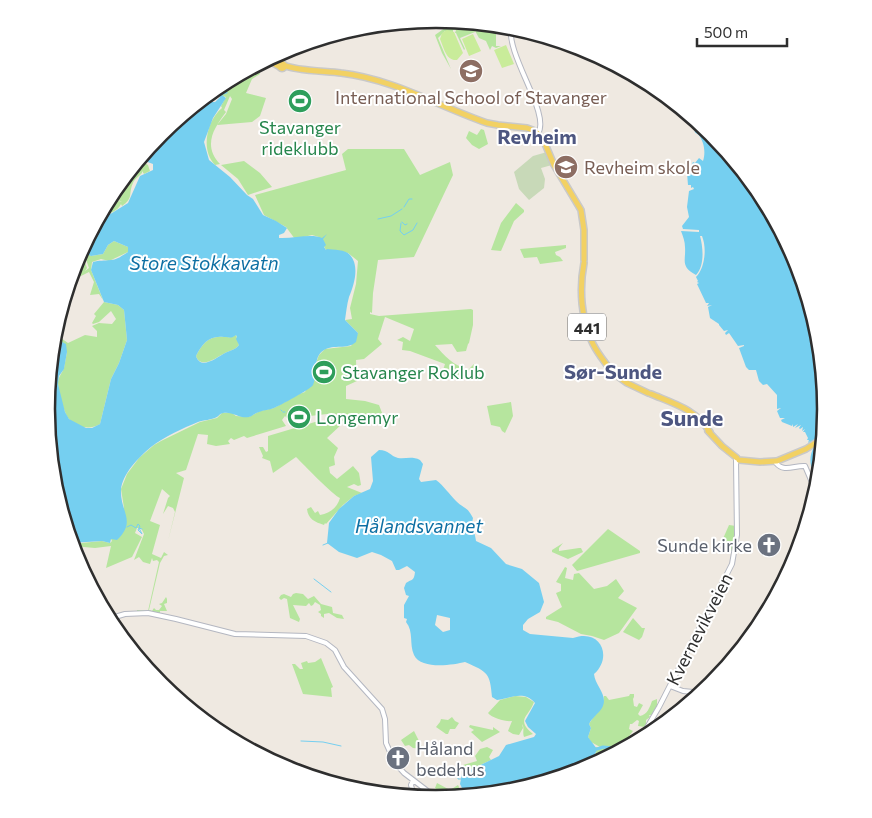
<svg xmlns="http://www.w3.org/2000/svg" width="872" height="818" viewBox="0 0 872 818" font-family="Commissioner,sans-serif">
<style>
.green{fill:#b6e59e}
.cemetery{fill:#c8d9b8}
.pitch{fill:#c9ec9a}
.water{fill:#75cff0;fill-rule:evenodd}
.lines{fill:none;stroke-linecap:round;stroke-linejoin:round}
.stream{stroke:#75cff0;stroke-width:1}
.river{stroke:#75cff0;stroke-width:3}
.secondary-casing{stroke:#b4b7c1;stroke-width:6}
.primary-casing{stroke:#c9c9c9;stroke-width:8}
.secondary{stroke:#fff;stroke-width:4}
.primary{stroke:#f2d163;stroke-width:5}
.labels{text-anchor:middle;dominant-baseline:central;stroke-width:4;stroke-linejoin:round;paint-order:stroke}
.shield{fill:#fff;stroke:#6d6d6d;stroke-width:1}
.shield-label{font-size:16px;font-weight:bold;fill:#2e2e2e}
.education-label{font-size:18px;fill:#785e54;stroke:#fff}
.leisure-label{font-size:18px;fill:#27864d;stroke:#fff;text-anchor:start}
.worship-label{font-size:18px;fill:#5b616d;stroke:#fff;text-anchor:end}
.street-label{font-size:18px;fill:#2e2e2e;stroke:#fff}
.water-label{font-size:19px;font-style:italic;fill:#0d6fa3;stroke:#fff}
.quarter-label{font-size:20px;font-weight:bold;fill:#4d5680;stroke:#fff}
.district-label{font-size:22px;font-weight:bold;fill:#4d5680;stroke:#fff}
.rim{fill:none;stroke:#2e2e2e;stroke-width:2.5}
</style>
<rect width="100%" height="100%" fill="#efe9e1"/>
<path class="green" d="M455,21L490,24L496,33V46H501L496,48L492,46L490,50L486,41L479,38L474,29L475,32L460,38L465,49L464,50L456,33H455L456,30H453V32L445,31L438,38L451,69L442,53L435,35L449,25L453,29L450,24Z
M256,65L260,74L252,79L246,93L266,98L260,116L252,122L217,125L226,114L232,99L230,96L224,110L226,112C213,129 203,146 220,164L215,165C200,150 207,120 222,108L221,106L226,97L222,96L220,91L219,95L215,96L214,89Z
M481,129L484,130L488,144L479,149L472,145L466,138L469,131L477,135Z
M348,149H404L420,175L450,162L453,175L414,257L378,260L373,293L372,313L370,312V314L379,316L471,309L473,310V325L469,343L468,344L466,351L457,352L452,344L435,345C444,355 454,367 469,369L474,364V371L466,372L463,375L442,373L445,364L410,351L402,350L403,342L397,340L403,337L410,341L414,329L385,317L378,339L382,344L364,359L356,360L357,381L346,386V399L365,401L379,405L384,418L347,423L338,419L342,424L327,438L338,448L334,457L335,465L329,467L330,473L337,479L353,466L359,473L361,485L358,486L354,484L347,487L362,493L354,496L343,505L326,524L325,523L324,525C315,522 308,519 307,509L311,507L315,513L318,511L320,515C330,513 337,508 340,498C334,496 303,464 296,457L273,473L270,461L262,458L263,456L259,447H263L266,452L268,451V436L315,422L338,419L327,414L310,416L308,413L288,416L292,421L291,422L285,416L282,420L286,426L247,438L244,436L234,440L231,438L228,441L230,444L216,446L207,444L208,435L198,434L186,470L176,473L184,478L168,541L175,512L173,508L168,506L163,514L168,498L170,496L162,489L150,521L160,525L152,554L161,558L164,552L168,555L164,556L160,563L149,610L152,611L154,608L156,610H159L162,606L159,604L162,603L166,597L167,599V603L164,604L167,611H160V614L157,612H137V610L148,611L159,562L157,560L153,561L152,558L150,564L143,562L139,557L134,560L144,534L141,528H137L135,533L142,537L132,557L106,568L111,546L95,548L73,546L71,544L102,541L110,543L112,541L111,539H117L124,508L121,489L127,474L139,458L154,445L161,441L200,422L217,418L222,413H232L236,416L249,417L260,411L274,408L299,394L305,392L319,355L325,349L351,346L358,333L345,320L352,319L350,308L356,284L358,261L348,253L326,250L319,237L312,235L295,239L286,227L264,215L255,195L346,170L342,154Z
M141,157L138,164L140,166L142,161L148,165L150,171L144,174L142,171V173C139,176 134,180 133,183C128,194 134,198 122,206L121,204C118,211 108,215 101,215V217L98,218L108,198L122,202L113,197H109Z
M244,161L260,173L272,187L248,195L238,179L221,165Z
M516,203L524,210V212L514,221L501,251L491,250L501,223Z
M114,241L128,247V252L109,261L101,259L92,262L91,270L103,300L99,294L90,295L94,282L89,272L77,278L70,287L68,284L76,259L81,250L87,268L85,271L89,268L83,251L84,247H82L84,244L88,250L87,253L91,256L103,254L108,245Z
M566,245V248L555,252L556,255L560,257L563,261L540,264L537,257L524,258L520,249Z
M104,302L118,305L124,310L127,340L119,363L111,379L100,424C91,430 77,428 69,419C64,414 58,389 58,382C59,376 62,373 64,368C65,363 66,357 67,352L52,347L54,331L58,336L68,343L85,335L97,337V331L92,326L99,323L112,324L116,319L111,311L99,322L93,324L92,323L96,316L94,314Z
M236,335L239,345C235,350 231,350 225,353C217,357 201,370 196,356C202,344 209,335 224,337C230,337 231,338 236,335Z
M511,402L513,416L505,433L502,431L500,427L491,425L487,406Z
M729,525L736,526L734,551L722,550V541Z
M608,529L640,551V553L577,571L572,565Z
M563,543L559,548V551L579,548H581L583,552L568,559L552,552V550Z
M565,567L567,568L565,578L573,580L574,574L579,573L594,589L607,586L616,579L624,591L618,598L637,608L619,633L604,640L592,636L581,634L558,622L546,619V617L562,607L556,593L561,591V584L556,582Z
M296,593L303,594L308,599L314,596L321,604L332,607L333,613L342,615L344,619L337,618L329,613L324,614V618L321,616V614L318,612L321,610L320,605L315,602L313,605L311,606L309,603L306,606L293,605L300,619L299,622L290,618L287,599L284,598L281,600L279,598L281,595L284,594L291,597L293,594Z
M633,618L642,628H645L642,637L639,640L623,632Z
M321,658L333,687L331,688L332,697L303,694L292,664H295L300,669H303L301,663L307,661L308,663L315,662Z
M630,694H634V697L633,699L634,706L637,707L639,703L643,705L638,714L640,716C647,715 650,707 652,701L657,699V706L654,710L653,715H649L650,717L646,720V723H648L645,727L638,726L639,721L637,720L632,724H630L629,729L633,731L629,736L628,747L617,752L616,750L608,749L607,752L609,757L586,769L589,760L596,753L595,747H600L591,742L588,737L591,728L589,724C594,715 604,707 604,696H606L609,700L629,696Z
M515,696L526,697L534,702C529,717 515,719 533,734L524,737C522,732 525,728 522,724L523,728L519,735L513,734L508,731L512,721C506,722 492,718 488,713L500,700Z
M452,717L455,721L459,723L455,729H450L448,734H446L436,727L440,722L441,719L448,720Z
M470,725L493,730V727L500,732L482,742L471,732L474,730L469,727Z
M414,731L423,749L413,748L409,745L405,746L401,740Z
M487,747L493,750L489,757L491,760L465,772L463,765L477,761L475,756L480,749Z
M437,783L450,790L458,785L459,787L458,792L460,793L463,792L465,796L461,797L460,794V797L445,798L435,788Z"/>
<path class="cemetery" d="M547,152L552,165L541,168L545,179L544,188L529,200L519,189L514,172L533,156Z"/>
<path class="pitch" d="M447,30L454,32L463,53L457,60C446,61 444,48 440,39L442,33Z
M473,34L481,51L469,56L462,39Z
M506,45L514,64L502,68L494,50Z"/>
<path class="water" d="M222,90H225L228,93L222,95L226,98L213,118L204,142L209,160L230,177L247,195L253,199L263,215L276,221L287,228L284,233L279,235V238C293,239 311,233 322,238L327,234L323,239L326,245L324,247L326,250L327,249C334,250 345,249 350,255C360,266 354,285 349,297C347,304 346,313 345,320L358,333L356,342C347,350 334,344 324,350C312,357 318,375 313,385C311,389 279,406 274,408C269,410 264,410 259,412C255,413 252,416 249,417C240,419 232,411 223,413C219,414 220,415 217,417C211,420 204,420 198,422C183,428 164,437 151,447C139,457 122,474 121,490C120,512 137,521 117,540L111,539L110,543L102,541L71,543L53,485L46,409L53,345L62,342L66,344L67,352L64,369L59,376L58,384L65,412L69,419L86,428H92L100,424L111,379L119,363L127,340L124,310L118,305L104,302L91,270L93,262C99,260 104,261 111,260C117,260 123,255 128,252V247L114,241L108,245L103,254L91,256L87,254L89,250L84,243L97,220L112,213L128,203L140,176L153,170V164L145,161L143,154L160,133L202,99L209,102H215L220,97V91ZM236,335L237,337L236,339L239,345C235,350 231,350 225,353C217,357 201,371 196,356C202,344 209,335 224,337C230,337 231,339 236,335Z
M699,132C712,136 725,143 728,157L733,158L761,192L797,260L819,333L826,409L819,480C811,472 807,459 814,447L811,443H808L810,441L808,442L809,440H807L808,438L805,432H803L805,429L802,431L803,427L800,429L799,428L801,425L795,428L798,424L793,427V424L792,426L782,422L781,420L785,418H780L777,411L781,408L777,409V395L767,384L763,385L759,381L756,370H749L746,367L739,348L744,346V345L738,346L729,333L726,335L725,333L728,330L724,331L719,325V324L710,318L708,307L712,305L707,306L709,303H706L697,284L699,283L697,282L698,281L696,277C705,268 707,248 702,236H700C703,247 705,266 696,275C680,266 686,261 685,247C685,242 683,236 681,231L699,232V230L683,229L682,226L689,217L687,207L689,191L694,189L693,187L691,188V185H688L687,173L693,162L695,163L699,158L703,161C706,152 704,141 698,134Z
M379,450C389,450 390,456 398,458C406,459 412,456 420,460L423,464L419,479L421,482L436,480C444,486 449,494 456,501C464,509 467,506 473,518C471,526 475,532 476,541L491,548L506,564L522,569L539,583L544,602L540,612L528,619L523,625V630L530,634L573,638C601,628 613,657 594,674C595,686 609,695 602,708C598,714 592,718 589,724L591,728L588,737L597,749C595,757 588,760 586,769L515,791L508,789L503,793L466,796L460,784L462,774L499,756L506,745L534,737L536,734L528,727L525,721L535,703C524,690 511,698 497,700L492,697C490,673 488,672 465,662C453,665 421,670 414,655C409,644 414,632 406,622L407,619L404,618V605L409,596L406,595L404,588L406,583C412,579 414,581 415,572L407,566L399,570H396L392,561L381,555L372,552L357,558L339,552L327,543L329,523L339,509L354,496L370,489L373,481L371,457ZM437,615L450,618V630L443,632L435,625Z"/>
<g class="lines">
<path class="stream" d="M238,75C245,72 253,70 259,64
M225,90L226,86L231,78
M698,125L695,132L698,134
M404,207L409,199H412
M378,219L391,216L402,209
M402,222L405,225L407,224
M401,223L400,231L404,235L413,230L417,223
M281,410L282,411
M283,412H285
M127,527L131,525L136,528L138,524L140,526L138,530L142,534L139,528L142,529
M323,545L328,543
M314,579L331,592
M301,741L323,742L341,746
M449,768L447,775L452,777L454,774L458,776V779H461"/>
<path class="river" d="M631,745L645,729H655
M597,749L603,747L624,749"/>
<g class="secondary-casing">
<path id="secondary" d="M511,26C506,56 551,113 538,134
M776,463C784,473 795,465 805,466L811,480L818,488
M108,619L125,614L148,613L176,619L235,634L306,636L326,643L335,650L344,667L382,709L385,719L386,743L395,763L404,773L438,799
M670,686L683,691L703,693
M639,741L659,707L732,564L737,535L736,460
M413,780L411,785L414,797"/>
</g>
<g class="primary-casing">
<path id="primary" d="M266,59L280,67
M279.5 66a2.5 2.5 0 1 1 5 0a2.5 2.5 0 1 1-5 0Z
M284,65C295,71 327,71 341,73C393,79 438,106 487,123L498,125L527,128L535,131L543,139L554,165L581,210L584,230V260
M584,263C579,289 581,320 593,344C598,354 605,362 611,371
M612,372L627,383L648,393
M651,394C675,404 695,409 710,432
M708,431L722,446L737,458
M739,460L760,462L776,461
M777,461L806,449L823,438"/>
</g>
<use href="#secondary" class="secondary"/>
<use href="#primary" class="primary"/>
</g>
<defs>
<g id="school-disc" transform="scale(1.25)"><circle r="9.5" fill="#8d6e63" stroke="#fff"/><path d="M0-5L7-2L0 1L-7-2ZM-4 1L0 2.5L4 1V4Q0 6-4 4Z" fill="#fff"/></g>
<g id="stadium-disc" transform="scale(1.25)"><circle r="9.5" fill="#2e9e5b" stroke="#fff"/><path d="M0-5a6.5 5 0 1 0 0 10a6.5 5 0 1 0 0-10ZM-3.5-1.8h7v3.6h-7Z" fill="#fff"/></g>
<g id="church-disc" transform="scale(1.25)"><circle r="9.5" fill="#6b7280" stroke="#fff"/><path d="M-1.2-6h2.4v3.5h3.3v2.4h-3.3V6h-2.4V-.1h-3.3v-2.4h3.3Z" fill="#fff"/></g>
</defs>
<g fill-rule="evenodd">
<use href="#school-disc" x="471" y="71"/>
<use href="#stadium-disc" x="300" y="101"/>
<use href="#school-disc" x="566" y="167"/>
<use href="#stadium-disc" x="324" y="372"/>
<use href="#stadium-disc" x="299" y="417"/>
<use href="#church-disc" x="769" y="545"/>
<use href="#church-disc" x="398" y="758"/>
</g>
<g class="labels">
<rect class="shield" x="568" y="313.5" width="38" height="27" rx="4"/>
<g class="shield-label">
<text x="587" y="327">441</text>
</g>
<g class="education-label">
<text x="471" y="97">International School of Stavanger</text>
<text x="584" y="167" text-anchor="start">Revheim skole</text>
</g>
<g class="leisure-label">
<text x="300" y="127" text-anchor="middle">Stavanger<tspan x="300" dy="21">rideklubb</tspan></text>
<text x="342" y="372">Stavanger Roklub</text>
<text x="316" y="417">Longemyr</text>
</g>
<g class="worship-label">
<text x="752" y="545">Sunde kirke</text>
<text x="416" y="748" text-anchor="start">Håland<tspan x="416" dy="21">bedehus</tspan></text>
</g>
<g class="street-label">
<text transform="translate(699 629) rotate(-63)">Kvernevikveien</text>
</g>
<g class="water-label">
<text x="204" y="262">Store Stokkavatn</text>
<text x="419" y="525">Hålandsvannet</text>
</g>
<g class="quarter-label">
<text x="537" y="136">Revheim</text>
<text x="613" y="371">Sør-Sunde</text>
</g>
<g class="district-label">
<text x="692" y="417">Sunde</text>
</g>
</g>
<path d="M0 0H872V818H0ZM55 409a381 381 0 1 1 762 0a381 381 0 1 1-762 0Z" fill="#fff" fill-rule="evenodd"/>
<path class="rim" d="M55 409a381 381 0 1 1 762 0a381 381 0 1 1-762 0Z"/>
<path d="M697 38v8h90v-8" fill="none" stroke="#2e2e2e" stroke-width="2.5"/>
<text x="704" y="38" font-size="15" fill="#2e2e2e" stroke="#ffffff" stroke-width="4" paint-order="stroke">500 m</text>
</svg>
